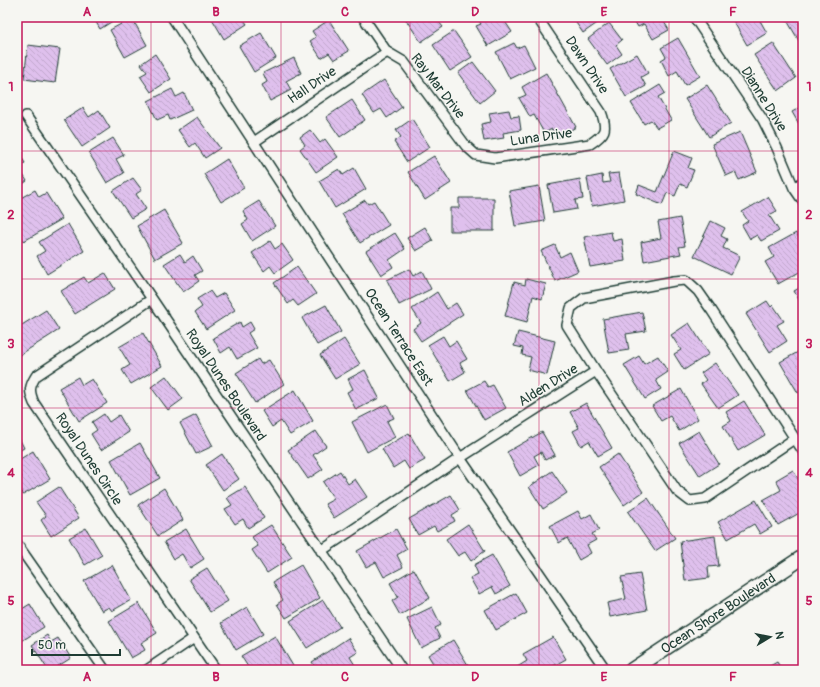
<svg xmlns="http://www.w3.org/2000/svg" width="820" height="687" viewBox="0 0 820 687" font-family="Pangolin,sans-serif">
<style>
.building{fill:url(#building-back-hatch);stroke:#1f3d34}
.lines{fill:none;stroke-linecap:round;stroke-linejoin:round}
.minor-casing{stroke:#1f3d34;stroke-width:12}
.primary-casing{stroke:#1f3d34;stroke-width:17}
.minor{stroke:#f6f6f2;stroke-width:9}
.primary{stroke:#f6f6f2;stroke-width:14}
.grid{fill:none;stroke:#c2185b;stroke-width:1;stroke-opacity:0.55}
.labels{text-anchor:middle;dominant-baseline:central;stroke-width:3;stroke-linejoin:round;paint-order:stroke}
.street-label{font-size:14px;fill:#1f3d34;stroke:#f6f6f2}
.neatline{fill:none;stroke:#c2185b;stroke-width:1.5}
.grid-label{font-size:13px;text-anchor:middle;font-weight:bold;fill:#c2185b}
</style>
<defs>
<pattern id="building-back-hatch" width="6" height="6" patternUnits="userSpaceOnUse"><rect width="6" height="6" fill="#dfc0ed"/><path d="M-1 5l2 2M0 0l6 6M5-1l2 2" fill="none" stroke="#bfa6cc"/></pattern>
</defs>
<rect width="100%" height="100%" fill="#f6f6f2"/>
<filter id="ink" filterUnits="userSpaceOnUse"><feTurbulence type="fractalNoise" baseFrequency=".025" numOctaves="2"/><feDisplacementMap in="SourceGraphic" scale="8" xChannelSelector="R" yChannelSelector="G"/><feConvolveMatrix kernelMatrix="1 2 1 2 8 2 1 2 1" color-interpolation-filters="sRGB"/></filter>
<g filter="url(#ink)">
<path class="building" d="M93,17H119L100,29Z
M211,17H242L247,24L224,39Z
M305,17H315L308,22Z
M404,17H435L443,27L421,42Z
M477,17H502L512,32L488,46L476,26L481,24Z
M572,17H606L583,33Z
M632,17H661L669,30L653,39L644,24L638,27Z
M731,17H758L767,33L747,45Z
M785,17H803V46H802Z
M132,18L147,45L125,57L110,30Z
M329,20L349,51L334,60L329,53L321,58L310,41L316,37L312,31Z
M609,23L622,40L616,45L622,54L607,65L588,39Z
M454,31L472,57L450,71L433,45Z
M261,33L276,58L254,72L239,46Z
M678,38L700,76L685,85L677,71L669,76L661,60L666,57L661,48Z
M514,43L517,48L524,45L535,67L510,79L496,52Z
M773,43L796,78L778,91L754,55Z
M28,45L60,49L55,83L24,79Z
M155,54L171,79L151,92L140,76L147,72L141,64Z
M637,54L648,73L641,77L646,86L626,97L610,69Z
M294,58L301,73L286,81L291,90L270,101L262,85L267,82L263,73Z
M473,62L495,91L480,103L458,73Z
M546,73L576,127L557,138L552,129L544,133L534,115L530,117L519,98L526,95L522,87Z
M384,80L402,107L387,118L381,109L374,113L362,95Z
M660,85L665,93L658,97L671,120L657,128L651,120L644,124L631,103Z
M707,85L731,123L709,137L685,99Z
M172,89L176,97L184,93L192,110L170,120L168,115L157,120L148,101Z
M352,100L365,120L340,137L326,117Z
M803,106V131L792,112Z
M83,108L89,117L99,110L110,128L82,147L64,120Z
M509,110L511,117L519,116L521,130L503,133L504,138L484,141L481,124L491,122L489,113Z
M197,117L220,148L205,158L195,143L190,147L178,130Z
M412,119L430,147L407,162L394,142L401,137L396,130Z
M310,130L320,143L325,139L338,157L316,172L300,149L305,145L300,137Z
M740,132L757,172L739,180L735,172L726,176L712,144Z
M113,138L124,155L116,159L124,173L107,183L89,153Z
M17,150L25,163L18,167L27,181L17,188Z
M674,151L692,158L688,168L694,170L687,187L680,184L675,196L667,193L662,205L636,194L639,185L657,192Z
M434,156L451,183L425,200L408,172Z
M227,159L244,188L221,202L204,174Z
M354,168L366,189L335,208L319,181L339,169L343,175Z
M619,173L624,200L592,206L587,178L602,175L603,183L610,182L608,174Z
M133,178L142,190L136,194L146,209L131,218L113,191Z
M580,179L583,199L575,200L577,209L553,213L548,185Z
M539,186L545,221L515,226L509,191Z
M35,190L39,197L46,193L62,219L24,241L17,229V220L21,218L17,211V200Z
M768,197L777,211L769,215L779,231L761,241L757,235L750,239L742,225L748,221L742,212Z
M459,198H494V231H450V208H459Z
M365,200L368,204L374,201L389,225L360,243L342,214Z
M259,201L275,226L252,241L242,224L248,220L243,211Z
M164,210L183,243L155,259L137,226Z
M680,218L685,246L679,247L681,254L644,261L641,242L661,238L658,222Z
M711,221L725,228L721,236L727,239L723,248L740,256L731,274L694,256Z
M68,224L84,251L47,274L37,256L45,251L39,242Z
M425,227L433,241L416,251L407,238Z
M611,232L613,241L622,239L625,261L590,267L584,237Z
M395,233L405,249L389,260L393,267L381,275L366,251Z
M796,233L803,245V270L778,284L765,262L774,257L769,248Z
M270,241L275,249L282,244L293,260L275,273L270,266L264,271L252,253Z
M555,245L560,257L570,252L578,271L555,281L541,251Z
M180,254L185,262L193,256L202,271L195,275L199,281L183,292L164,264Z
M297,267L316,294L298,306L293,300L288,304L274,283Z
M409,269L413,276L422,271L431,289L399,305L387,280Z
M105,273L115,289L75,314L61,291L84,277L88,283Z
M526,279L546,284L542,299L533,296L527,322L505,316L514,282L525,285Z
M803,286V307L794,291Z
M210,291L215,298L224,293L235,310L206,329L195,312L202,307L197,299Z
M437,292L447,309L456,303L463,314L421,341L413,329L421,323L412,309Z
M767,301L771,307L773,305L784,321L777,325L787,341L770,352L746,314Z
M326,305L341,332L317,345L302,318Z
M46,310L59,330L18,356L17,354V328Z
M642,312L646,331L626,334L629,350L609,353L603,319Z
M240,322L242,327L250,322L254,329L248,333L257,348L237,359L230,347L221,353L213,338Z
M689,323L709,354L684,370L674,354L681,350L671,335Z
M518,332L555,341L547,375L528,370L531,357L522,355L523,348L514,346Z
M143,333L162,366L131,384L122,370L130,365L119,347Z
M443,336L449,346L456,341L467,359L460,363L465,372L450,381L428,345Z
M344,339L360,364L335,379L320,355Z
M798,352L803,360V390L798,393L780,362Z
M639,356L644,364L658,356L668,372L656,380L661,389L645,399L624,365Z
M258,359L261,364L269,360L284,384L255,403L236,373Z
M715,363L738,395L718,408L701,384L706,380L701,373Z
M365,370L379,398L356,410L347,392L353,389L348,379Z
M166,376L183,399L168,410L151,387Z
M78,377L82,385L92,379L107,403L79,421L59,388Z
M484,381L488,387L493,385L506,408L484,420L467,390Z
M681,389L698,419L679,431L670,416L661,421L652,406Z
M295,390L313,421L290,435L281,421L272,427L262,411Z
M744,401L765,435L738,451L723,426L731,421L726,412Z
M586,403L612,448L598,456L589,441L581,446L573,431L579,428L570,412Z
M387,404L394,418L387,421L395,437L367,452L352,422Z
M104,414L109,422L119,415L129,432L101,450L91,434L97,430L92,422Z
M196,415L213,446L196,454L180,423Z
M316,431L326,446L313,455L323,469L308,479L288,450Z
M699,431L719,464L700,476L679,443Z
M542,432L555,455L545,460L541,452L534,456L539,465L520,476L507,452Z
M409,433L425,460L409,469L404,461L393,468L382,449Z
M17,434L24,448L17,452Z
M140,443L160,478L130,495L111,460Z
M33,451L50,479L23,495L17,485V480L22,477L17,468V461Z
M222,454L239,479L223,490L206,465Z
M618,454L643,492L624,505L599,467Z
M793,470L803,487V511L778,525L763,500L781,490L776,480Z
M340,471L348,484L355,479L367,497L334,518L325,504L334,499L323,482Z
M552,471L567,493L543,509L529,487Z
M59,487L79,518L51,536L41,520L46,516L36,502Z
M245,487L264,518L248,528L243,519L235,524L225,509L232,505L227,498Z
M164,488L183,520L158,536L138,505Z
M451,495L460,510L452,515L455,521L437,531L434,526L418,535L409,519Z
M648,498L675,538L655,551L628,512Z
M756,500L772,527L760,534L754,524L728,539L718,522Z
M578,511L582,519L591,514L599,530L592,534L596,540L587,545L591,553L579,560L567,538L559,543L550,526Z
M468,524L485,551L471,561L465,552L458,556L446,539Z
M271,525L292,557L267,573L252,550L258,546L252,537Z
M86,528L102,555L85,565L69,538Z
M186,529L204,559L190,568L182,554L174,559L164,542Z
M396,529L407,549L397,555L403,567L384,577L376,562L366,567L357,551Z
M715,536L719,566L708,567L709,578L685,581L680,541Z
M492,555L510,586L496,594L492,587L479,594L470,578L478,574L474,565Z
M112,565L131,600L112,611L109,607L102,611L84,581Z
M301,565L320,598L286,618L277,604L283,600L273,582Z
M207,568L228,601L210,612L189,579Z
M414,569L430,598L400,615L392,601L398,597L390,583Z
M640,574L647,610L610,617L607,603L626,599L621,577Z
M516,593L527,613L496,630L485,610Z
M323,600L340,627L307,648L290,621Z
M18,602L22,609L30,604L44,627L20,642L17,637Z
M139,603L157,633L141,643L145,650L131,658L109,621Z
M247,607L263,634L236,650L221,623Z
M432,607L441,625L435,628L440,638L421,648L407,619Z
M47,635L51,642L58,638L71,658L52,670H48L32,645Z
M275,636L293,666L287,670H262L260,666L253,670H250L241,656Z
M553,637L566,659L546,670H515L514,669L527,661L523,654Z
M348,638L358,652L350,657L358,670H317L312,662Z
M453,640L471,670H448L445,665L437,670L428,655Z
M777,662L782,670H763Z"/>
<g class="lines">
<g class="minor-casing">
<path id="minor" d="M172,17L460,458L606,670
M363,17L387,52L404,62L466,146L476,155L495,158L590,144C605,134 608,130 601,112L537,17
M694,17L763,120L777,148L794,188L803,201
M26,116L152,299L402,670
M254,142L387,52
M794,188L803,182
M152,299L36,376C29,387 29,391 34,403L216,670
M794,439L705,499L690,501L677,491L596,371L567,325L571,308L584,298L674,281L686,280L698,291L712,311L803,451
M17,544L105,670
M321,551L460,458L596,371
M147,670L194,638"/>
</g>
<g class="primary-casing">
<g id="primary">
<path id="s1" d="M632,670L803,557"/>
</g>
</g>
<use href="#minor" class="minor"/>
<use href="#primary" class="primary"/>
</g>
</g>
<path class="grid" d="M151,17V670M281,17V670M410,17V670M539,17V670M669,17V670M17,151H803M17,279H803M17,408H803M17,536H803"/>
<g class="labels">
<g class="street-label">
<text transform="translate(587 65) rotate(56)">Dawn Drive</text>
<text transform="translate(312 85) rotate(-34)">Hall Drive</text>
<text transform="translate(438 86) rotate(52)">Ray Mar Drive</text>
<text transform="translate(764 99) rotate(58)">Dianne Drive</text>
<text transform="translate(541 137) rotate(-8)">Luna Drive</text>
<text transform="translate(399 337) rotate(57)">Ocean Terrace East</text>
<text transform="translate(226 385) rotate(56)">Royal Dunes Boulevard</text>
<text transform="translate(548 385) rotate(-32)">Alden Drive</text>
<text transform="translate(89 459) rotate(56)">Royal Dunes Circle</text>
<text stroke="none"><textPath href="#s1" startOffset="103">Ocean Shore Boulevard</textPath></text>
</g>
</g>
<rect width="820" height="687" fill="none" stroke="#f6f6f2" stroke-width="44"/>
<g transform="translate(770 637) rotate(80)" stroke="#f6f6f2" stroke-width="3" paint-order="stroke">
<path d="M0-3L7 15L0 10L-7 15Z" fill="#1f3d34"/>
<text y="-6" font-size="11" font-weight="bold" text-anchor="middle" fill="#1f3d34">N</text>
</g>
<path d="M32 649v6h88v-6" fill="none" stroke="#1f3d34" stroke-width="2"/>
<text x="38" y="649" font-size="12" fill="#1f3d34" stroke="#f6f6f2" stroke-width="3" paint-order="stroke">50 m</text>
<rect x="22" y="22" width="776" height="643" class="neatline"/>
<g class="grid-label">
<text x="87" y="16">A</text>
<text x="216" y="16">B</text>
<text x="345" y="16">C</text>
<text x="475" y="16">D</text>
<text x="604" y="16">E</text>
<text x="733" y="16">F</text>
<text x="11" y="91">1</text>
<text x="809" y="91">1</text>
<text x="11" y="219">2</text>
<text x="809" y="219">2</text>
<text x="11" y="348">3</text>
<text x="809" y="348">3</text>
<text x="11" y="477">4</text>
<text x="809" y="477">4</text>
<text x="11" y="605">5</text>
<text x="809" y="605">5</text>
<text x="87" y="681">A</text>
<text x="216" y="681">B</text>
<text x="345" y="681">C</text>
<text x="475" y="681">D</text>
<text x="604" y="681">E</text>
<text x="733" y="681">F</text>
</g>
</svg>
